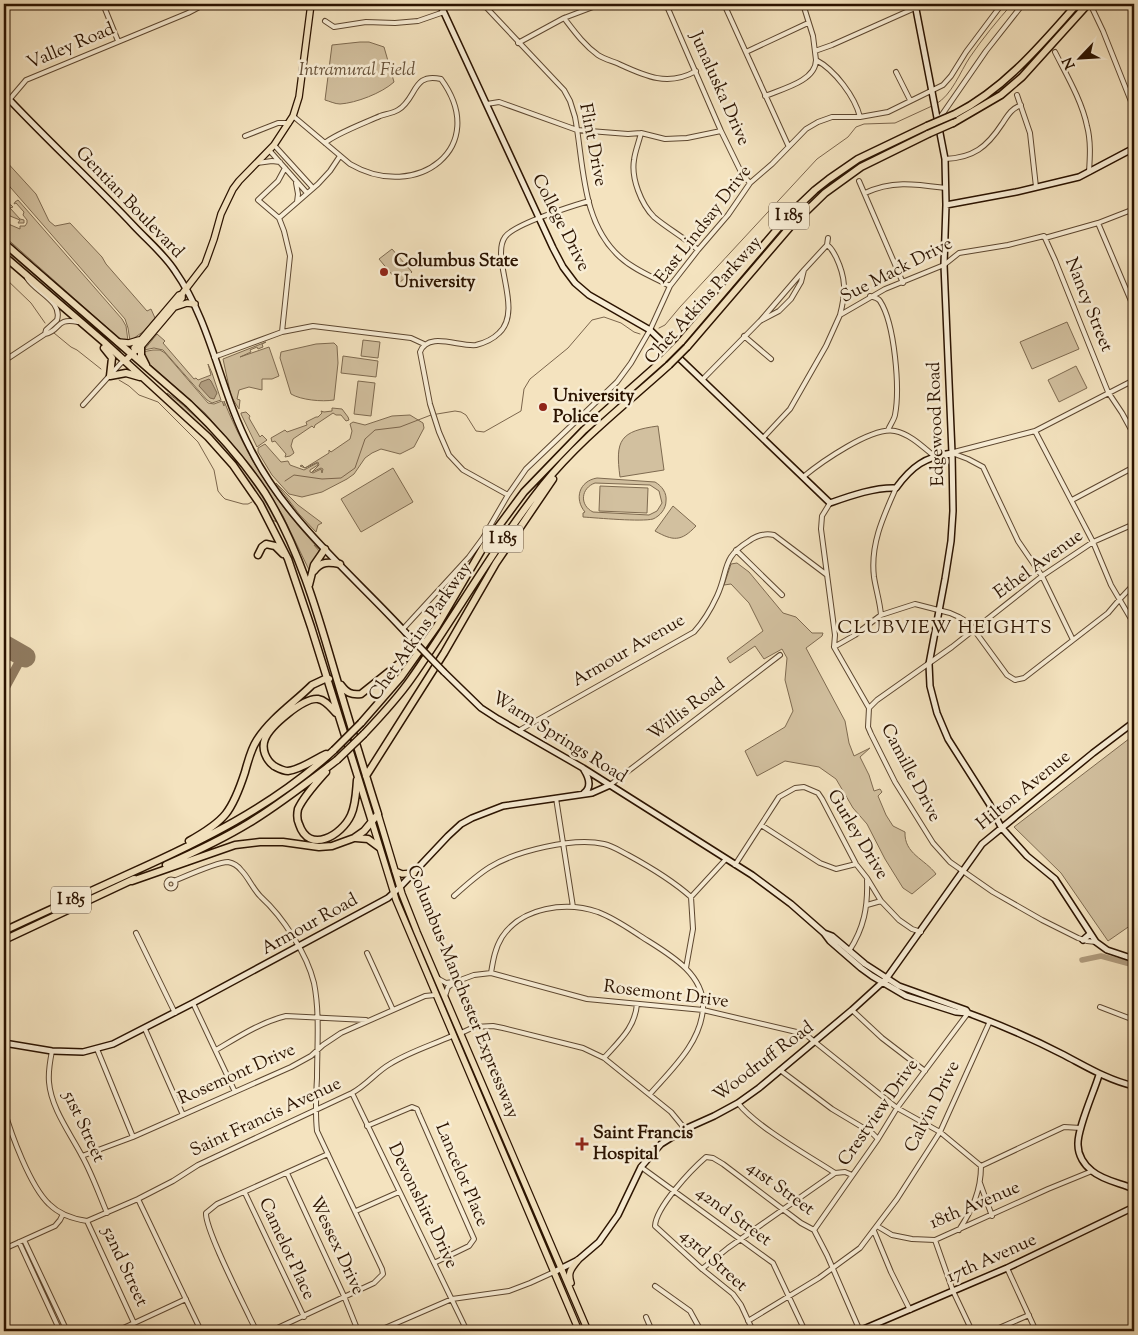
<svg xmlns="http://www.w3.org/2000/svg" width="1138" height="1335" viewBox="0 0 1138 1335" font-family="'Sorts Mill Goudy',serif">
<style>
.green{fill:#d2c09f;stroke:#7e6a50;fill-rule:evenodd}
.water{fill:#b09c7e;stroke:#7b654c}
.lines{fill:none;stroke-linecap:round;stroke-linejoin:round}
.stream{stroke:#7b654c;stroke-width:1}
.river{stroke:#b09c7e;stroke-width:5.5}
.taxiway{stroke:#907b60;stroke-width:9}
.runway{stroke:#907b60;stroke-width:21}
.street-casing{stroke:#5d4730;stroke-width:6}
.secondary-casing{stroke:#2b1300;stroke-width:8}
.primary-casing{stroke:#2b1300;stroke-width:8}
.highway-casing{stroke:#2b1300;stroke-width:9}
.street{stroke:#f8edd5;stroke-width:4}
.secondary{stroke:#f8edd5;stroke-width:5}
.primary{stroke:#f4e3bf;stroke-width:5.5}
.highway{stroke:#f4e3bf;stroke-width:6}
.secondary-bridge-casing{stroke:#2b1300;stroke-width:8;stroke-linecap:butt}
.highway-bridge-casing{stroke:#2b1300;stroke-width:9;stroke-linecap:butt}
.secondary-bridge{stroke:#f8edd5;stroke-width:5}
.highway-bridge{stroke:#f4e3bf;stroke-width:6}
.poi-dot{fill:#8f2418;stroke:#f8edd5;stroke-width:2}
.labels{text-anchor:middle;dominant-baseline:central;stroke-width:5;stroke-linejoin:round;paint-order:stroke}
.shield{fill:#f8edd5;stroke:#685440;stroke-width:1}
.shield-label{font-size:16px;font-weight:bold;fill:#2b1300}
.street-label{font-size:18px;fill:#2b1300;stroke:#f8edd5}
.park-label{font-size:18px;font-style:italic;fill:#655038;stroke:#f8edd5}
.poi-label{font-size:18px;font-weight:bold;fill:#2b1300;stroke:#f8edd5;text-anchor:start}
.neighbourhood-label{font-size:19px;letter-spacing:1px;fill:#2b1300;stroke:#f8edd5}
</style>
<rect width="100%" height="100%" fill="#f4e3bf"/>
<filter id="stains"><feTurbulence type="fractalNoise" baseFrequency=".004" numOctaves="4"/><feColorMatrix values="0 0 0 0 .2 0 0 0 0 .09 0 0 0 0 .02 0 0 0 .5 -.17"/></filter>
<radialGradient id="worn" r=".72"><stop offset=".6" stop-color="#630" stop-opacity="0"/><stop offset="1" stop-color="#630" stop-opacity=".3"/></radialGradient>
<path class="green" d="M360,42H369L384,47L394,82C382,93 356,103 340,104C335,104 329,101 325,100L332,45Z
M4,159L36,194L49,221L55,226L70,223L102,257L106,264L147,311L151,309L155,318L144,331L130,341L128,328L125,319L4,180Z
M18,200L122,319L126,326L128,341H124L119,338L4,236V218L6,223L20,229V226H25L27,223V220L23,215L24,212L16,203L14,204L15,202Z
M4,201L7,204L11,205L13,207L10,208L20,219L24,220V223H18L20,220L10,216H4Z
M4,249L117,346L121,352L4,251Z
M392,249L412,272L399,283L379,259Z
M1067,322L1079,349L1032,369L1020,342Z
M157,334L165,341L163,343L194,379L196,378L198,380L211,375L208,364L212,373L221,400L212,403L207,400L163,350L154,348L144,350Z
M363,340L380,342L378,358L361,356Z
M266,342L262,344L263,347L258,349L257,347L250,350L251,352L240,357L269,347L279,376L272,379H262V390L249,387L239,390L237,399L240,400L239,409L231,396L223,359Z
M334,343L337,346L338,363L334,400C322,402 301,400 291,394L280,358L281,352L316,344Z
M153,350H160L165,353L208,403L214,404L222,401L224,406V401C247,458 278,506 320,550L314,545L320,552L310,572L283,516L251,466L205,413L146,361L142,352Z
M343,356L378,361L376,377L341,373Z
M1076,366L1087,388L1059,402L1048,380Z
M358,381L375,383L371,416L354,414Z
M167,393C175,398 182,404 188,410C225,441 254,480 277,522L272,520C244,471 209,431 167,394Z
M332,408L342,409L348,417L349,420L346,421L341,415H336L333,413L315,425L314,428L312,426L293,439L291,446L294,453L290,456L285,457L286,454L275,441L272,442L271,438L285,430L287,432L307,425L306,422L316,417H318L322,413L321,411L324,412L332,411Z
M246,412L250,416L249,418L260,437L262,435L267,440L257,447L241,414V413Z
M410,415L423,423L424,428L414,447L400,454L381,449L372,453L365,458L354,474L347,479L322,492L302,497L289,494L272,475L258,452V448L265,444L281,462L288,461L290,465L304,470L317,463L318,465L310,470V472L313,473L321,469L322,473L323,469L321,468L312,472L319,465L318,462L305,468L300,466L302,465L305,468L329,453V450L331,452L350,439L352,431L350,424L353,422L365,425L392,416Z
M658,426L664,470L620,477C615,440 620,431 658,426Z
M393,468L413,502L361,532L341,499Z
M597,478L655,482C662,486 667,493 666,501C666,509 660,516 653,519C641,522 598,518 583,517V513L585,512C574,499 579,481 597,478ZM595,483L650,485L659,491L662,503L657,511L649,515L593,512C579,505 581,488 595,483Z
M276,483L298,505L322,523L318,525L316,532L299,514Z
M600,486L648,488L647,513L599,511Z
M673,506L696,526C681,542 673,541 655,531Z
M737,563L749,572L783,613L796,617L812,633H823L822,636L806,648L845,721L849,743L854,756L870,748L860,757L869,775L874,791L880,789L882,792L878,796L886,815L893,826L905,832C904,854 925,859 936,874L912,894L903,888L885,859L867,824L853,808L836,779L819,767L785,761L757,776L745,751L785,727L793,711L785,680L787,658L782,649L764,659L755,646L730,663L727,658L763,631L749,603L731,584L724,585L731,564Z
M1134,735V923L1108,941L1061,873L1014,827Z"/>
<path class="water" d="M209,379L211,381L217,393L214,399L210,398L199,386L201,382Z"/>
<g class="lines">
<path class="stream" d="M936,104C952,95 960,72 970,57C983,38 997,21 1012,4
M4,277L31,303L45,323
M659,328L665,325L680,307L817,159L848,137L856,127L864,124L895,123L932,106
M54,333L71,347L77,350L101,369
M119,380L129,386L139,395L158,402L198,442L214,470L218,491L222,496L225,499L243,504H248L252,502
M285,481L294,475L322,479L341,478L355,468L365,439L375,430L400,427L431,415L455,411L461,412L466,415L476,431L484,432L521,411L524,389L530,379L568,348L592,320L604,317L621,323L634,332L640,334"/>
<path class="river" d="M1082,960L1101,956L1134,965"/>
<path class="taxiway" d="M4,690L23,655"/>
<path class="runway" d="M4,645L25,657"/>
<g class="street-casing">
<path id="street" d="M103,4L118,41
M483,4L564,90L570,101L575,117C584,164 581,222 620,257C634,270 653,277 670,286
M666,4L721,131L742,174L750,183
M724,4L788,145
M803,4L813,36L816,60C835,70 855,97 860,117
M1093,10L1103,31L1134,109
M564,18C574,31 584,45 598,55C604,59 612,61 619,64C645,76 668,87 696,71
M325,21L334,27L366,22L395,23L418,21L444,12
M518,43L564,18L601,4
M815,51L832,45L924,4
M746,52L808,23
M1055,52C1066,74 1082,101 1087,126C1091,141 1090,157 1089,172
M896,72L910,100
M1017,95L1030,133L1036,187
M765,96C782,89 816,81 816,60
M9,100L26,80L188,13L205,4
M487,104L499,102L577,130L628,134L641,133L665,139L687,138L721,131
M293,116L350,164C417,203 491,147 441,79C412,72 417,99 398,110C393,113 386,114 380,116C367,122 335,134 325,143
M939,119L986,51L1023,4
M641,133C639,142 635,151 634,160C631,178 641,204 654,217C668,229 684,237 698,250
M245,136L278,123H289
M274,145L313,188
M269,150L307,193
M945,159C973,158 987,147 1002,124C1008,115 1011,109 1021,105
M257,163L272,161L280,162
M859,181L903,283
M296,183L298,194L297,202
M865,193C892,180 916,184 945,188
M279,218L318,184L330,171L340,156
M1098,223L1134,308
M1045,238L1055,260L1108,392L1122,413L1134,435
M827,245C832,248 833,252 836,257C846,278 846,292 840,315
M27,278C35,292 63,301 57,320L46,330L45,334
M870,296C874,297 878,298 880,301C895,324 900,389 895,415C894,420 890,425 888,430
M761,320L804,270
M282,332L290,256L284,231L279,218L258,200L278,181L285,168
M744,336L771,359
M214,357L282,332L313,326L411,338L424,344
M4,361L45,334C61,331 55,317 78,322
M702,380L760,321L779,311L791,299L801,282L804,270L827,245L828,238
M83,405L121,363L125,361
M1035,431L1093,542L1111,585L1134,624
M763,438L790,409L826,346L840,315L885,289L944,265L959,253L1008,245L1044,236L1045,238L1098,223L1134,209
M954,452L1035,431L1134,380
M952,453L968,459L983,467L1018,541L1042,576L1073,640
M803,477C820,463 872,426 895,431C910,434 923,447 934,456
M508,495L463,470L449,455L439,432L430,404L420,352C428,331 459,347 476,345C484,343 493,339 499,333C524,310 490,258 505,237C514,224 572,206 589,201
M1072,500L1134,467
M830,503L822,516L821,529L835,635L834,647L869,708L868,727L871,734L895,782L933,843L950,862L993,892L1042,920L1078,938L1087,941L1096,942
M736,550L782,595
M881,615C880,602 876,590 874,577C870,545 883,517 896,488
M403,629L469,557L483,538L508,495L526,469L617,382L631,363L650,330L670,286L698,250L728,215L750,183L772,164L806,129L818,122L832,117H860L888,112L943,85L951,76L966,52L1002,4
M834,647L855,635L881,615L915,604L950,613L959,617L969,623L1007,675L1015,680L1024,678L1108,613L1119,600L1134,584
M869,708L877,700L952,647L1042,576L1093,542L1134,524
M518,731L694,632C704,621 711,609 717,596C729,570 721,558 749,541C757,535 764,533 774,535L827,575
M610,785L780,655
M556,798L573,907
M761,825L820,863L836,869L856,864
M735,865L779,797L795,788L804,787L818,793L822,799L856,864L867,878L881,901L899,920L912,929L921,932
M166.5 884a4.5 4.5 0 1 1 9 0a4.5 4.5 0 1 1-9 0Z
M174,881C186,876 217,862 228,862C233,863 238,866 241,870C249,878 252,888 261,897C283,917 307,954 314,983C320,1013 317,1047 317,1078C316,1095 315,1113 317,1131L382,1269L383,1274L374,1283L271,1331
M454,896C465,886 477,875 490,867C516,851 573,837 604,844C613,846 620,851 628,855C650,867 672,880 691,897
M867,905L881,901
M136,933L175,1013
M849,951C864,928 868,907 867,880
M367,953L393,1010
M686,968L693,929L691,897L726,859
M491,973C493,961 495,948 502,937C522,907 566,901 598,912C614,918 628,928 642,937C667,953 705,973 703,1008C701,1043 671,1070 650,1094
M437,978L446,983L453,982
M445,996L448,987L455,982L474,975L491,973L587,999L703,1010L805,1034L897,1108L940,1132L981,1166
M193,1003L235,1092
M1100,1007L1134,1020
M852,1010L882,1038L925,1071
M145,1029L183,1115
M461,1033L474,1027L493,1026L503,1028L583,1048L604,1058L671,1112L685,1129
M97,1049L133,1137
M216,1050C238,1037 261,1022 286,1016L366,1020
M52,1051C50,1061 48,1071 49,1082C51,1108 70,1133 82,1156C92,1174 99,1194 107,1213
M604,1058C619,1041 635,1028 637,1004
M780,1070L832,1109L872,1133L878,1139
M352,1093L467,1331
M738,1103C755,1126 809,1156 835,1173
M4,1109C11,1134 30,1186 49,1204C59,1214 73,1219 87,1221L134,1323
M367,1126L412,1107L417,1109L419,1114L474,1239L469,1246L434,1263
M82,1156L133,1137L291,1067L311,1056L323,1045L341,1033L425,996L435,995
M641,1167L773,1263L805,1331
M287,1173L344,1296L358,1331
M980,1183L992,1216
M245,1193L304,1317
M138,1199L201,1331
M356,1211L399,1192
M87,1221L138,1199L173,1181L198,1165L352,1093C367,1085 376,1072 390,1064C409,1052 432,1045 452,1036
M877,1226L892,1235L912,1239L935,1240L1048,1189L1092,1171
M814,1230L878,1139L897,1108L968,1013
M959,1230C972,1210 981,1191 981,1166L1064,1127L1081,1128
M874,1231L891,1272L910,1310
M24,1240L67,1331
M935,1240L953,1291L972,1331
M19,1242L60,1331
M4,1249L55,1226L60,1220L63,1214
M1007,1268L1036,1331
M702,1269L728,1248L835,1173L845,1172L852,1175
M655,1286L690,1311L701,1331
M646,1317L652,1331
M748,1321L819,1278L860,1248L897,1199L940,1132L990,1021
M4,1326L6,1331
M117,1331L186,1299
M259,1331L254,1326L250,1318C241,1299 205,1229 206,1213L217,1204L328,1154
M378,1331L452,1299L509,1291L530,1283L554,1272
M753,1331L741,1305L733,1294L702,1269L655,1226C656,1207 691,1170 706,1157L713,1158L723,1164L801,1223L814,1230L827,1255L860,1331
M992,1331L1029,1315"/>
</g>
<g class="secondary-casing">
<path id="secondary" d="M440,4L553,248L563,267L575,283L589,295L650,330L830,503C850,496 875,487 896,488C912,466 925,457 952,453
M915,4L945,159L946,205L944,265L952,453L953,511L951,541L945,579L929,664L930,686L937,713L948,739L990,805L1001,827L1027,856L1055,879L1096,942L1107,950L1134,959
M4,94C46,139 92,181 134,226C148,241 164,254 175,271C212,324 220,391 250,448C286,521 352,574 406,633
M946,205L1016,192L1079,177L1134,148
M444,672L481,708L498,719L583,768L752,875L791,904L824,933L830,941L861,968L872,976L906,996L956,1012L968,1013
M584,793C592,787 589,778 584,770
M824,933L832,936L865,964L899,986L966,1010L968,1013C1001,1025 1033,1039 1064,1055C1087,1067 1108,1080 1134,1086
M1083,940L1090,934
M4,1043L52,1051L83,1052L113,1044L193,1003L388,898L400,887L448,836L461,824L472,818L503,806L592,793L610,785
M1099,1075C1094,1092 1077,1129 1078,1145C1078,1155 1084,1165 1092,1171C1104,1181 1121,1183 1134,1189
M554,1272L578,1260L599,1242L618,1215L641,1167L661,1144L685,1129L714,1116L738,1103L759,1088L852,1010L886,979L982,844L1093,753L1134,722
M859,1331L1007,1268L1134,1207"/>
</g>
<g class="primary-casing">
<path id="primary" d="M175,307L187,303L195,304
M118,342L129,343L139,340
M135,351L134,348L179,295L182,294
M125,361L135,351L138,350L182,298V294L205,264L214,239L221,214L233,189L239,181L274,145L293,116L299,97L311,4
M378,814L402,894L417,932L588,1331
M372,822L396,900L579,1331
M395,871L402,874L414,873
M571,1283C567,1272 572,1268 578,1260"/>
</g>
<g class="highway-casing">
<path id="highway" d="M955,114C1004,89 1041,45 1077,4
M953,123L1001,95L1022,77L1088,4
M4,243L189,404C217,431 243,460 265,493C299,548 317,611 335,673C349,720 363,767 378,814L364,831L354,838L332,846L319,847L283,842H260L235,845L132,881
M4,256L104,342L208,437L233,465L260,504L288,559L311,627L372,822
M681,342L792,212L815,190L829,179L858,159L927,126
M141,346V355L146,365
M687,347L790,227L825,193L861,167L928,134
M104,348L112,358L110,376L126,373L140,377
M258,555L262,547L266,544L275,546L283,554
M314,571C321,561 329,562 340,564
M309,585L314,565L325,549
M341,685C347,693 351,695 361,694L401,662L422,641
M361,723L401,677L437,626L484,546L524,492L584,430L663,360
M364,734C381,716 397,699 411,679C456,615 494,547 543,485C579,440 626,404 669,365
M326,754C315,759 300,770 288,771C283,771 278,768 274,766C266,760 261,749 265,739C270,726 304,697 318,699C326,700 331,708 336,713
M326,772C317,782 304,796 298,809C297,814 297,820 299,824C309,855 342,835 351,815C356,804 356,792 357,780
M366,776L444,653L496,563L553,479
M356,838L368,839L379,847
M189,841C225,821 232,812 245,772C248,761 251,749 257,740C271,718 294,703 312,685L327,678L329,679
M166,865C195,852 223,839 249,823C280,804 308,782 337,760
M4,931C44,912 85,894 126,875C200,842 274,806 334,750
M4,940L134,879"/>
</g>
<use href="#street" class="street"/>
<use href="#secondary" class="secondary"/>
<use href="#primary" class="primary"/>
<use href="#highway" class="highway"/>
<g class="secondary-bridge-casing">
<path id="secondary-bridge" d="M406,633L444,672"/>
</g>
<g class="highway-bridge-casing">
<path id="highway-bridge" d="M927,126L955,114
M928,134L953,123
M663,360L681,342
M669,365L687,347
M334,750L361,723
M337,760L364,734"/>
</g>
<use href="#secondary-bridge" class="secondary-bridge"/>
<use href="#highway-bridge" class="highway-bridge"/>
</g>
<g class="poi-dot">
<circle cx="384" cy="272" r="5"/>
<circle cx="543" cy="407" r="5"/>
<path d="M579.5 1136.5h5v5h5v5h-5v5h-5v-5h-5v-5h5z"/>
</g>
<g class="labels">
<g class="shield">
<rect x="769" y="202.5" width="40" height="27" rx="4"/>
<rect x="483" y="525.5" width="40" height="27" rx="4"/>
<rect x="51" y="886.5" width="40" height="27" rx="4"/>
</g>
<g class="shield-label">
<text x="789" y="216">I 185</text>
<text x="503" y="539">I 185</text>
<text x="71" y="900">I 185</text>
</g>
<g class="street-label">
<text transform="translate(71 47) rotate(-23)">Valley Road</text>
<text transform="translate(719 89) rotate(66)">Junaluska Drive</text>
<text transform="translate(592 145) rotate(79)">Flint Drive</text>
<text transform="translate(129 203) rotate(46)">Gentian Boulevard</text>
<text transform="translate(560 223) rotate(63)">College Drive</text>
<text transform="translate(704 225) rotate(-52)">East Lindsay Drive</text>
<text transform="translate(897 271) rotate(-27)">Sue Mack Drive</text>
<text transform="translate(704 301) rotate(-48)">Chet Atkins Parkway</text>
<text transform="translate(1088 305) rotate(68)">Nancy Street</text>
<text transform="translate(937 424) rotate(-92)">Edgewood Road</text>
<text transform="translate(1039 565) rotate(-36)">Ethel Avenue</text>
<text transform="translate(421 632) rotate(-55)">Chet Atkins Parkway</text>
<text transform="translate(629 651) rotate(-30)">Armour Avenue</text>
<text transform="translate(687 710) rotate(-37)">Willis Road</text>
<text transform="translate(559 738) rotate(32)">Warm Springs Road</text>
<text transform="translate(910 773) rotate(62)">Camille Drive</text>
<text transform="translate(1024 791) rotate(-39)">Hilton Avenue</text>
<text transform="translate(857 835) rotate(59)">Gurley Drive</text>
<text transform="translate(310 925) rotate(-29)">Armour Road</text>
<text transform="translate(462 992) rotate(68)">Columbus-Manchester Expressway</text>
<text transform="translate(666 995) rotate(7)">Rosemont Drive</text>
<text transform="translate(764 1062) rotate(-37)">Woodruff Road</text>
<text transform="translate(237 1075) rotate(-24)">Rosemont Drive</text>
<text transform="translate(933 1107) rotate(-63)">Calvin Drive</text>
<text transform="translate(879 1113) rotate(-55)">Crestview Drive</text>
<text transform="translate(266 1118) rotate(-25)">Saint Francis Avenue</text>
<text transform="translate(83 1127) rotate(65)">51st Street</text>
<text transform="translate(461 1175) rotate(67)">Lancelot Place</text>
<text transform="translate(780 1189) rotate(36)">41st Street</text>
<text transform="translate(422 1206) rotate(64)">Devonshire Drive</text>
<text transform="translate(975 1206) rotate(-23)">18th Avenue</text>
<text transform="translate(733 1217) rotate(36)">42nd Street</text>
<text transform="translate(336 1246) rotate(65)">Wessex Drive</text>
<text transform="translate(286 1249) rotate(65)">Camelot Place</text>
<text transform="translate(992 1259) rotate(-24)">17th Avenue</text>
<text transform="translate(713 1261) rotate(42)">43rd Street</text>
<text transform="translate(124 1267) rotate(65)">52nd Street</text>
</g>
<g class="park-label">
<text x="357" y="71">Intramural Field</text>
</g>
<g class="poi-label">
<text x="394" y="262">Columbus State<tspan x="394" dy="21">University</tspan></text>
<text x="553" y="397">University<tspan x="553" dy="21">Police</tspan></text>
<text x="593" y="1134">Saint Francis<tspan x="593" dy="21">Hospital</tspan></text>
</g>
<g class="neighbourhood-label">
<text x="945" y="628">CLUBVIEW HEIGHTS</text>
</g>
</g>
<rect width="1138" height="1335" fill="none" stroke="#f4e3bf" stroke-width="20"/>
<rect x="5" y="5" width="1128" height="1325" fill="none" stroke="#2b1300" stroke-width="2.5"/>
<rect x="10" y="10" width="1118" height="1315" fill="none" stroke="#2b1300"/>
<g transform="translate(1080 58) rotate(245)" stroke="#f8edd5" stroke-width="4" paint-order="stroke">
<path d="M0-4L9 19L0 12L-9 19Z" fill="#2b1300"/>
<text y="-8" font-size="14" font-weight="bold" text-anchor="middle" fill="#2b1300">N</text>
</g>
<rect width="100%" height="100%" filter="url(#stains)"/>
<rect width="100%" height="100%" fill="url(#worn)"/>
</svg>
